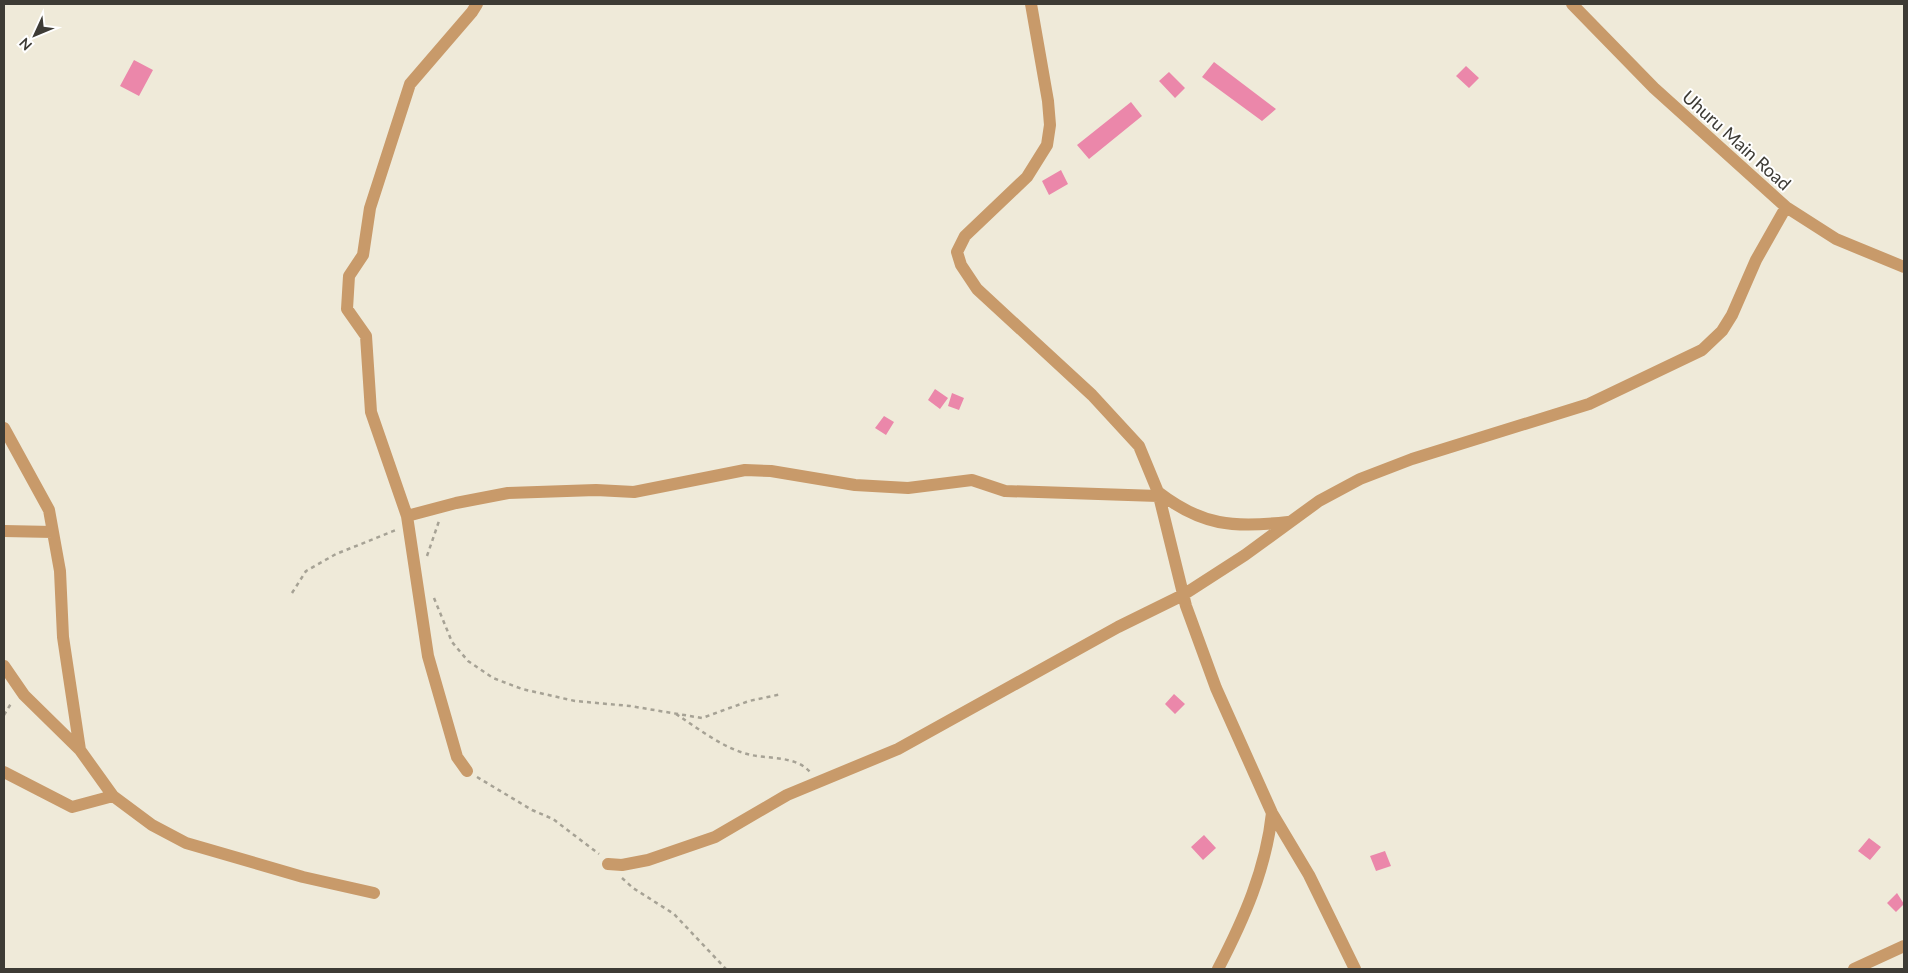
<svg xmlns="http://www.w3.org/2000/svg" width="1908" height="973" viewBox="0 0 1908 973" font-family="Lato,sans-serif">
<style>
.building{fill:#eb87aa}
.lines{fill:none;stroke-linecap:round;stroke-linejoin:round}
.path{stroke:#a6a295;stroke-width:2.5;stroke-dasharray:4 4;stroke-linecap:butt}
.minor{stroke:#c89a6a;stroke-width:12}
.labels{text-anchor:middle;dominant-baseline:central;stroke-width:4;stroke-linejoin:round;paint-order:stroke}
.street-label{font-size:18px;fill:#3d3b35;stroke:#fff}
</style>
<rect width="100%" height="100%" fill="#efead9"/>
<path class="building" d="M134,60L153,70L139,96L120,86Z
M1214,62L1276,109L1262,121L1202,77Z
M1466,66L1479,78L1469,88L1456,76Z
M1169,72L1185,88L1175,98L1159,81Z
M1131,102L1142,116L1089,159L1077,145Z
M1061,170L1068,184L1049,195L1042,181Z
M935,389L948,398L940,409L928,400Z
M952,393L964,398L959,410L948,406Z
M884,416L894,422L886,435L875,428Z
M1174,694L1185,704L1175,714L1165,704Z
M1204,835L1216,848L1203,860L1191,847Z
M1869,838L1881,847L1870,860L1858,851Z
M1385,851L1391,866L1376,871L1370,856Z
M1897,893L1904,904L1896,912L1887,903Z"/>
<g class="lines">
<path class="path" d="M427,556L439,521
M292,593L306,571L336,554L396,530
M434,598L452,642L468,661L493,678L522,689L575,701L630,706L702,718L749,701L782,694
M676,714C699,729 724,749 751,755C771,759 796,756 810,772
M4,715L12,702
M477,777L532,810L553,819L599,854
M622,878L633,888L674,914L726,969"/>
<path class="minor" d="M1031,4L1048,101L1050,125L1047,145L1027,177L965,236L957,252L961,265L977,289L1092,395L1139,446L1158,492L1186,606L1216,688L1272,813L1309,875L1355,969
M1572,4L1654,88L1786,207L1836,239L1904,267
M4,428L49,510L60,571L63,637L80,750
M1158,492C1202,526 1233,528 1288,522
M407,516L371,412L366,336L347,309L349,276L363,255L370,208L410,84L472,12L477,4
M4,531L53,532
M4,666L24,695L80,750L113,796L152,825L186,843L303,877L374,893
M467,771L457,757L428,656L407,516L456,503L508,493L596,490L634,492L745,470L771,471L855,485L908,488L972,480L1005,491L1158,496
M4,772L72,807L113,796
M608,864L622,865L648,860L715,837L787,795L898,749L1118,627L1183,595L1245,555L1319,501L1360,479L1412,459L1589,404L1702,350L1722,331L1732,315L1756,260L1786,207
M1218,969C1244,919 1266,869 1272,813
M1854,969L1904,946"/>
</g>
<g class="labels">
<g class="street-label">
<text transform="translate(1737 140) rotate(42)">Uhuru Main Road</text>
</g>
</g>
<rect width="1908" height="973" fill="none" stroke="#3d3b35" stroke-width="10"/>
<g transform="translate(35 35) rotate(226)" stroke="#ffffff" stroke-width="4" paint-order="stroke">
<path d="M0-4L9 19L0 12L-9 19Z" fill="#3d3b35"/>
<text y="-8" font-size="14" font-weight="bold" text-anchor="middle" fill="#3d3b35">N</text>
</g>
</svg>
